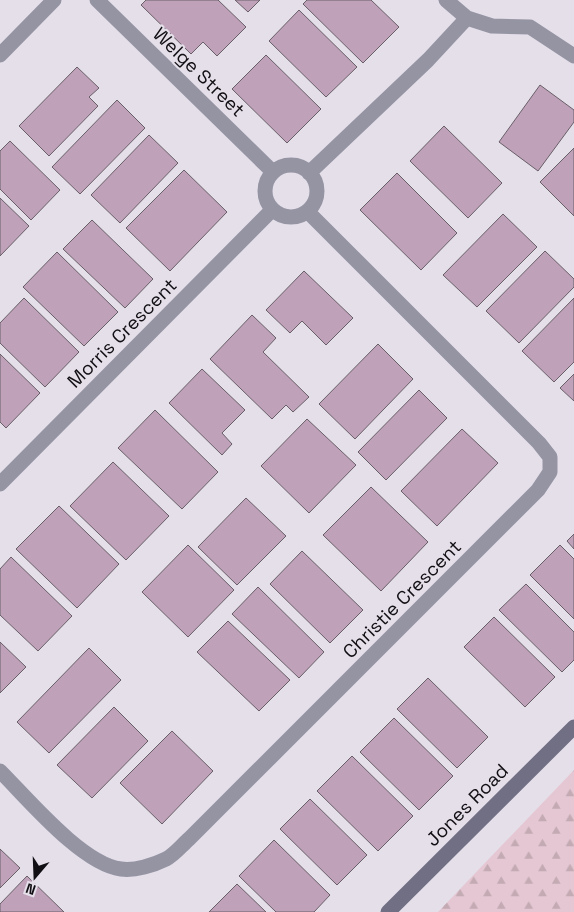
<svg xmlns="http://www.w3.org/2000/svg" width="574" height="912" viewBox="0 0 574 912" font-family="'Space Grotesk',sans-serif">
<style>
.forest{fill:url(#forest-firs)}
.building{fill:#bfa2ba;stroke:#695f67}
.lines{fill:none;stroke-linecap:round;stroke-linejoin:round}
.street{stroke:#9594a3;stroke-width:15}
.secondary{stroke:#716f84;stroke-width:15}
.labels{text-anchor:middle;dominant-baseline:central;stroke-width:4;stroke-linejoin:round;paint-order:stroke}
.street-label{font-size:19px;fill:#110f13;stroke:#e5dfea}
</style>
<defs>
<pattern id="forest-firs" width="22" height="20" patternUnits="userSpaceOnUse" patternTransform="scale(1.25)"><rect width="22" height="20" fill="#e4c7d2"/><path d="M5 1l3.5 6h-7zM16 11l3.5 6h-7z" fill="#c3aab3"/></pattern>
</defs>
<rect width="100%" height="100%" fill="#e5dfea"/>
<path class="forest" d="M574,770V912H438Z"/>
<path class="building" d="M146,0H218L246,27L217,56L203,42L191,54L141,5Z
M235,0H260L248,12Z
M307,0H371L399,27L363,63L303,4Z
M299,10L357,67L326,97L269,41Z
M266,55L321,109L287,143L232,89Z
M77,67L99,88L89,97L98,106L49,156L19,126Z
M540,85L574,110V122L538,171L499,142Z
M117,100L145,128L80,194L52,167Z
M444,126L502,183L468,218L410,161Z
M149,135L178,163L120,223L91,195Z
M10,141L60,190L31,220L0,189V151Z
M574,148V216L540,182Z
M184,170L227,212L170,271L126,228Z
M397,173L457,233L421,270L360,210Z
M0,198L29,226L0,256Z
M503,214L537,247L477,307L443,275Z
M92,220L153,279L125,308L63,249Z
M545,251L574,279V287L519,343L486,311Z
M57,252L118,312L84,346L23,287Z
M304,271L353,318L326,345L302,321L290,333L266,310Z
M24,298L79,352L45,387L0,343V323Z
M574,298V362L554,382L522,351Z
M252,315L276,338L263,352L309,397L293,412L286,405L272,419L210,359Z
M378,344L413,379L355,439L319,404Z
M0,354L40,393L6,428L0,422Z
M202,369L245,410L222,433L232,444L222,455L169,403Z
M574,374V401L560,388Z
M419,390L447,418L386,480L358,452Z
M155,410L218,472L182,509L118,448Z
M307,419L356,465L309,513L261,466Z
M462,429L498,463L437,526L401,491Z
M113,462L169,516L126,560L70,506Z
M371,487L428,542L381,591L323,535Z
M246,498L286,536L237,585L198,547Z
M59,506L119,564L77,608L16,549Z
M574,534V549L567,541Z
M188,545L234,590L188,637L142,592Z
M560,545L574,559V619L530,575Z
M302,551L363,610L330,643L270,584Z
M11,557L72,616L38,651L0,615V569Z
M526,584L574,632V660L562,672L499,610Z
M258,587L324,652L299,678L232,614Z
M494,617L555,677L525,707L464,647Z
M228,621L290,680L259,711L197,652Z
M0,642L26,667L0,693Z
M89,648L121,680L49,753L17,722Z
M428,678L488,737L457,768L397,709Z
M114,707L148,741L92,798L57,765Z
M394,718L453,776L419,810L360,752Z
M172,731L213,771L162,824L120,783Z
M352,756L413,816L378,851L317,791Z
M310,799L367,855L337,885L280,829Z
M274,840L330,895L314,912H276L239,876Z
M0,849L20,868L0,888Z
M27,876L64,912H0V904Z
M237,884L266,912H209Z"/>
<g class="lines">
<path class="street" d="M97,0L273,172
M446,0L467,18L492,26L530,27L574,56
M0,55L54,0
M265 191a26 26 0 1 1 52 0a26 26 0 1 1-52 0Z
M309,173L428,60L467,18
M0,484L272,210
M0,771C28,799 82,864 121,869C135,871 154,865 166,859C174,855 182,845 189,839L538,490L550,472V457L539,443L308,212"/>
<path class="secondary" d="M388,912L574,727"/>
</g>
<g class="labels">
<g class="street-label">
<text transform="translate(199 72) rotate(44)">Welge Street</text>
<text transform="translate(122 333) rotate(-45)">Morris Crescent</text>
<text transform="translate(402 599) rotate(-45)">Christie Crescent</text>
<text transform="translate(467 805) rotate(-45)">Jones Road</text>
</g>
</g>
<g transform="translate(35 877) rotate(199)" stroke="#e5dfea" stroke-width="4" paint-order="stroke">
<path d="M0-4L9 19L0 12L-9 19Z" fill="#110f13"/>
<text y="-8" font-size="14" font-weight="bold" text-anchor="middle" fill="#110f13">N</text>
</g>
</svg>
